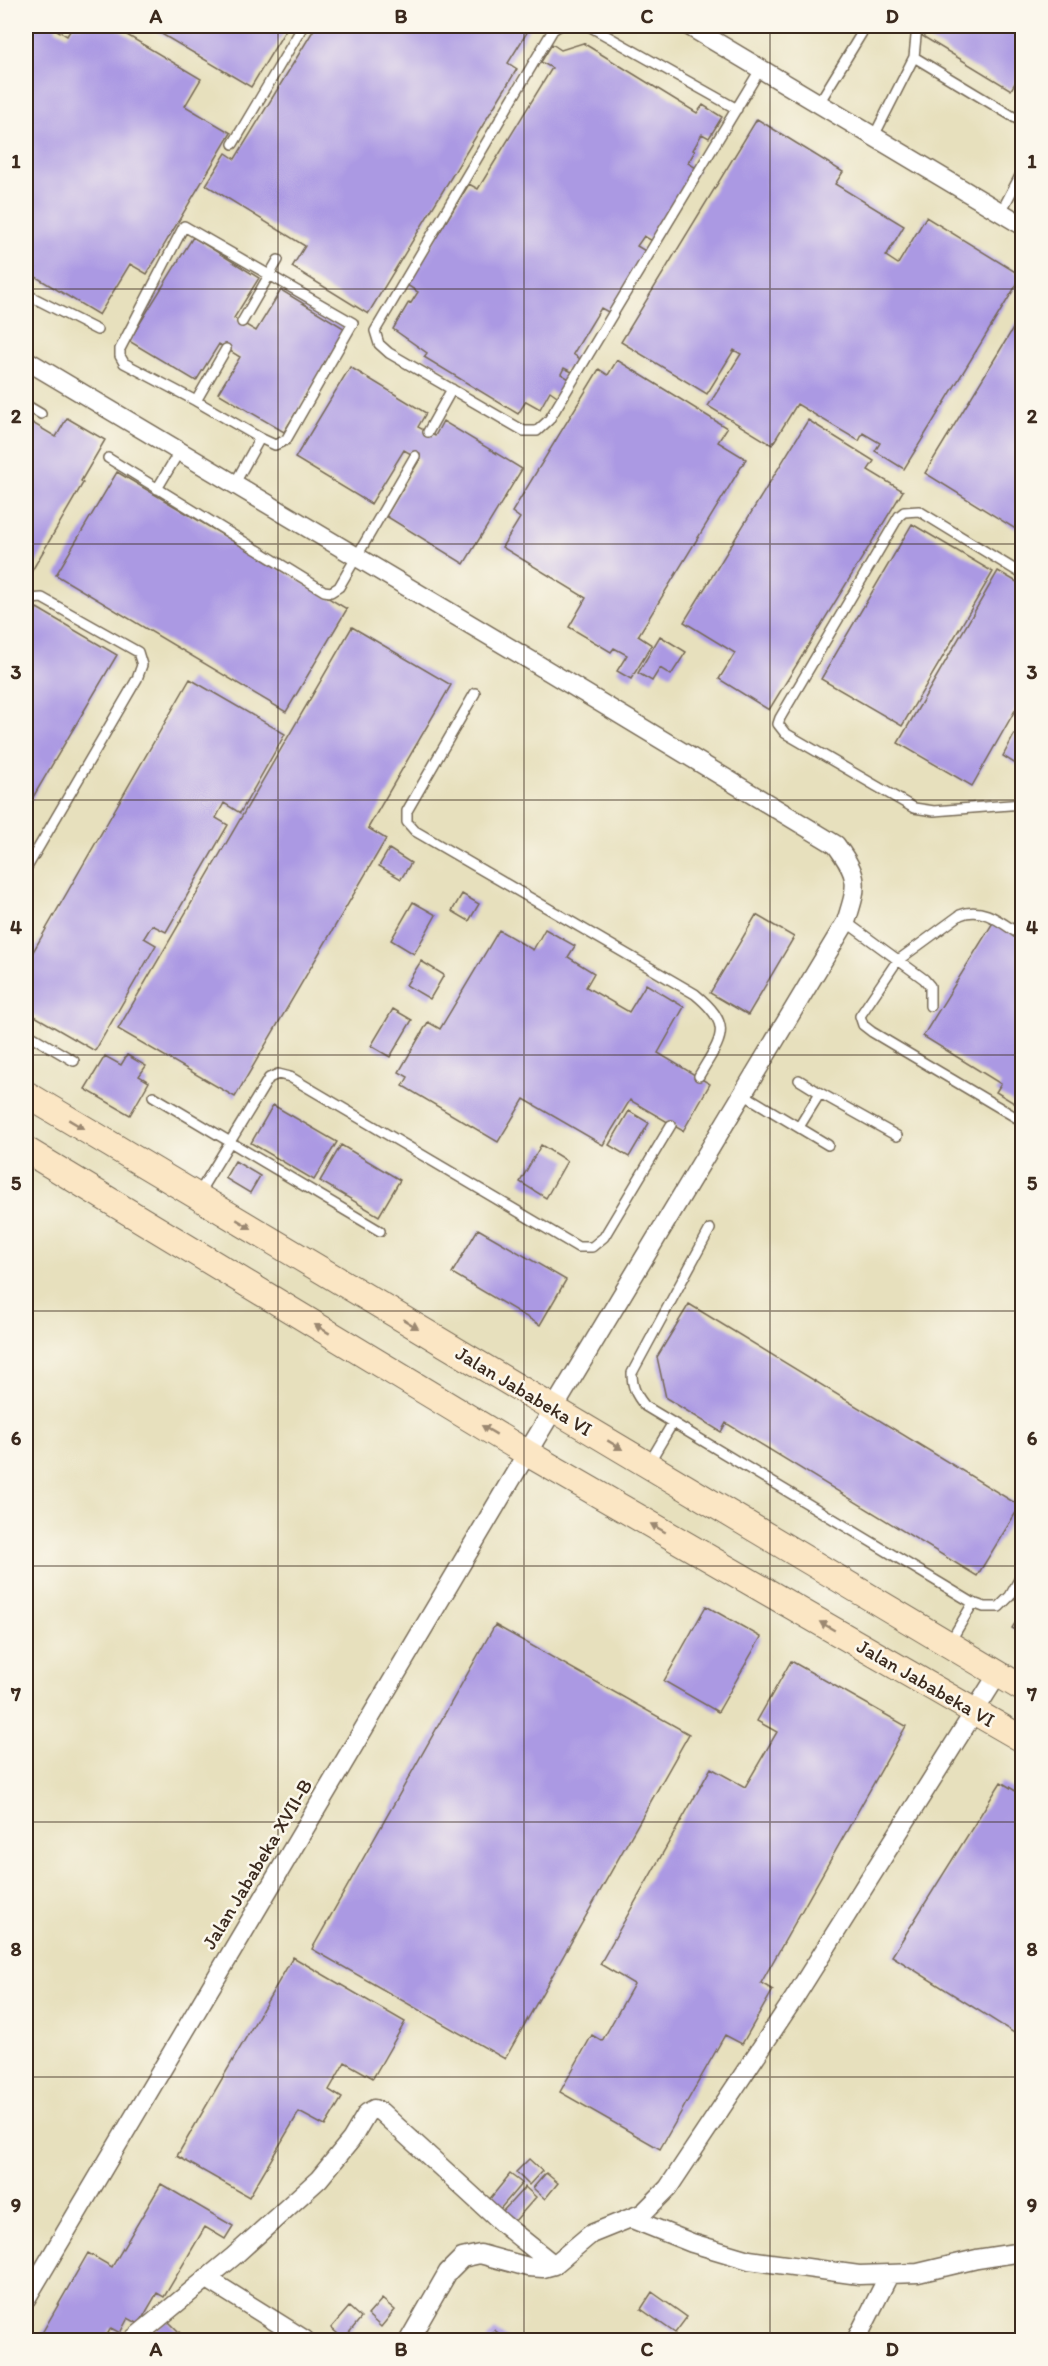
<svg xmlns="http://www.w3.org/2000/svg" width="1048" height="2366" viewBox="0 0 1048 2366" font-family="Itim,sans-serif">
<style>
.building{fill:#ab99e3}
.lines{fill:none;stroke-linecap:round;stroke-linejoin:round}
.lane-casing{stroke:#776a56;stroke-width:12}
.street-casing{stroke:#776a56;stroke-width:21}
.secondary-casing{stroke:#776a56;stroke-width:28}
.lane{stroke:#fff;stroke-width:9}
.street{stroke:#fff;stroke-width:18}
.secondary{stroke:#fbe6c4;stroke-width:26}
.oneway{fill:#9b8871}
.grid{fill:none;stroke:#3b2a1e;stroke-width:1.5;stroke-opacity:0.55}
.labels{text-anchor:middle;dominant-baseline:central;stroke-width:5;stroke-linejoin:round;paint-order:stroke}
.street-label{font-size:20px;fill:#3b2a1e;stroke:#fbf7ec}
.neatline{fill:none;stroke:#3b2a1e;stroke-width:2}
.grid-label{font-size:20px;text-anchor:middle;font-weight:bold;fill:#3b2a1e}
</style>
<rect width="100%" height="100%" fill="#fbf7ec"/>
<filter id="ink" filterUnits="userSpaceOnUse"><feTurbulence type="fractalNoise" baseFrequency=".0167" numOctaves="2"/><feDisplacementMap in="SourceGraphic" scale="12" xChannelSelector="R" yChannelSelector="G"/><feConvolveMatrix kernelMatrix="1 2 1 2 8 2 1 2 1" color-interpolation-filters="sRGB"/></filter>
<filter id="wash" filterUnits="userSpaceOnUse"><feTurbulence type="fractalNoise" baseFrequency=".008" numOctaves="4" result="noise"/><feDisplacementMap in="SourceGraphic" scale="24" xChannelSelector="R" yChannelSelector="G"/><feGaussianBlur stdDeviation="1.35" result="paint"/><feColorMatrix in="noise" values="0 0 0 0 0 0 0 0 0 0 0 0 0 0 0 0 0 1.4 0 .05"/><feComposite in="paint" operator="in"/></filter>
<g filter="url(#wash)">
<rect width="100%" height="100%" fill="#e7e0bd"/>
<g id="blocks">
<path class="building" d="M26,26H57L55,29L67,36L73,26H112L201,79L185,106L231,133L147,274L130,264L99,315L26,271Z
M148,26H288L251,87Z
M316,26H531L508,63L517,69L368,314L292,267L305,246L206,185L226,153L235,159Z
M924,26H1022V71L1011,90L919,34Z
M583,43L697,113L703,105L722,117L709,138L702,134L693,150L695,151L688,163L698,169L654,242L644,236L637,246L647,252L610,313L601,308L573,354L580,359L572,372L564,368L561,374L571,380L560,398L550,391L540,409L526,401L518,414L424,357L427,353L393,329L409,302L411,303L418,292L407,285L469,184L478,189L552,68L541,62L552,44L561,50Z
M757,119L843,172L835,184L904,226L886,256L898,264L926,217L1022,276L904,469L875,451L880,443L863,433L859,441L797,404L772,445L708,406L741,354L734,350L707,394L621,342Z
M193,237L259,278L234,318L256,331L281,290L347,330L284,432L218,393L240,357L219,344L196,381L129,341Z
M1022,314V533L925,473Z
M617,360L727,428L718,442L746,459L638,636L652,645L631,679L617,671L627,655L614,648L611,652L569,627L586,598L502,547L520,518L512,512L599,369L608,375Z
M350,367L426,413L418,427L435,436L443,421L522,469L464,564L386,516L420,459L404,450L371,504L295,458Z
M67,418L105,440L81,481L83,483L26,581V419L56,437Z
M808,420L874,461L868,470L903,491L769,710L719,679L735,653L684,622Z
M117,472L347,609L286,712L56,575Z
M912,524L993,572L902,726L821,679Z
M998,571L1022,585V698L972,786L898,743Z
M37,608L117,655L26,809V627Z
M352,627L451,685L368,828L386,839L235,1097L118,1029Z
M660,636L686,652L671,675L660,668L652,681L638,673Z
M190,679L285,734L240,813L224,803L216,818L228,825L166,932L152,925L144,938L156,945L95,1051L26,1011V964Z
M1022,720V768L1003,756Z
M389,849L411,863L401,879L379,866Z
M462,894L479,904L469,921L452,911Z
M413,902L436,915L414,954L391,940Z
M756,915L794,937L748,1015L710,993Z
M994,921L1022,938V1108L996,1092L1001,1084L923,1036Z
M545,929L575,946L568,957L594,973L586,987L629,1012L646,984L684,1007L658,1053L710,1084L683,1131L630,1100L603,1145L524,1099L498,1142L403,1086L408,1077L399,1072L428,1022L440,1029L499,930L533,950Z
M421,961L444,975L430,999L406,985Z
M393,1009L412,1020L390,1057L371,1046Z
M127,1055L146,1066L139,1076L149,1082L130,1115L85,1089L105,1056L121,1065Z
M273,1105L337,1142L314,1180L251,1143Z
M629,1111L649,1123L629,1157L609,1145Z
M341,1145L400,1180L379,1216L320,1181Z
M541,1145L567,1161L546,1198L520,1182Z
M235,1161L260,1176L250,1193L225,1178Z
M478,1229L566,1280L540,1325L452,1273Z
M689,1304L1020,1506L977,1576L726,1423L721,1432L666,1398L657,1357Z
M706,1606L761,1637L718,1712L664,1681Z
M1022,1612V1634L1012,1628Z
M495,1625L689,1734L505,2059L312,1949Z
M791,1661L906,1726L761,1983L773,1990L742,2044L725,2035L660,2149L560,2092L592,2035L602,2041L634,1984L600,1964L711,1768L745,1787L777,1732L757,1721Z
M1001,1782L1022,1795V2038L892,1956Z
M293,1957L405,2022L373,2078L345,2062L329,2090L342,2098L325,2126L299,2112L249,2197L177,2156Z
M529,2159L542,2171L529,2185L516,2172Z
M546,2173L558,2183L545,2199L533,2188Z
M510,2174L522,2183L500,2209L489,2200Z
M161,2184L233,2226L225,2239L205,2227L164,2297L157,2293L139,2324L128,2318L120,2333L111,2328L104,2340H31L33,2337L38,2340L88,2253L112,2267Z
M525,2187L536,2197L514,2222L502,2212Z
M652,2292L687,2317L675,2333L641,2309Z
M382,2299L395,2310L381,2327L368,2315Z
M349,2307L361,2318L344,2339L331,2328Z
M167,2320L187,2340H154L150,2336Z
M494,2330L509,2340H486Z"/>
</g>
</g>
<g filter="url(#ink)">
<use href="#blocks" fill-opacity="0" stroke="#776a56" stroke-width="1.5"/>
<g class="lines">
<g class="lane-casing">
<path id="lane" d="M559,26L553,30L375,331L379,344L389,353L524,431H537L549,420L761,68
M589,26L737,109
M914,57L1022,122
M819,103L866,26
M874,136L914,57L917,26
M233,144L303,26
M1001,212L1022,172
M26,294L97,330
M242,322L278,260
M196,401L226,349
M26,405L41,414
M428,432L452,389
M108,458L324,591L331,592L339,587L415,456
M235,483L260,438L275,445L286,440L353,323L184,226L120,349V356L124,363L196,401L260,438
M157,489L179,452
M1022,574L919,511L904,512L899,516L780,718L778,724L785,733L914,808L934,811L1022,804
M26,603L30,599L42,598L138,652L142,665L137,679L26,869
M475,693L407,811V822L415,831L695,994C735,1027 721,1038 699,1076
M846,922L924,979L930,986V1006
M1022,936C1003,924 983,905 960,915L897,961L860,1016L863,1025L872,1032L1022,1121
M26,1033L74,1061
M799,1080L820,1093
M743,1094L828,1145
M153,1096L380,1231
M799,1127L820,1093L897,1136
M197,1196L269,1078L278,1074L290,1077L578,1247H592L604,1237L671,1125
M710,1229L632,1373C632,1387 636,1395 645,1406L973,1603L984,1607H999L1010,1596L1022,1574
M649,1463L672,1424
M950,1642L973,1603"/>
</g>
<g class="street-casing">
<path id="street" d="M689,26L1022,225
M26,360L530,660L836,845C860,878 858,884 846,922L527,1453L26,2299
M632,2219L692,2243L749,2260L859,2275L918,2273L977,2259L1022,2252
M206,2278L305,2340
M132,2340L234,2256L319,2179L351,2140L367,2113L374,2109L381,2112L503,2224L554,2265
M409,2340L448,2272L462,2258L480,2254L528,2267L543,2268L554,2265L591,2234L643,2213L668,2188L795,1997L998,1674
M856,2340L889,2275"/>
</g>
<g class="secondary-casing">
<path id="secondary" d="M26,1094L1022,1688
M26,1150L527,1453L1022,1739"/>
</g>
<use href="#lane" class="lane"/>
<use href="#street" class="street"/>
<use href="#secondary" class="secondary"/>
</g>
<defs><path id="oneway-solid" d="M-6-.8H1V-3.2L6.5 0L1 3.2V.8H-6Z" transform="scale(1.5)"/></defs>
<g class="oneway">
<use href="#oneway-solid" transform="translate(76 1124) rotate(31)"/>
<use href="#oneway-solid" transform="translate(244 1224) rotate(31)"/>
<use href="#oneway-solid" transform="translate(411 1324) rotate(31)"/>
<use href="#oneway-solid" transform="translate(322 1329) rotate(-149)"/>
<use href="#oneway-solid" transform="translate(489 1430) rotate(-149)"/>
<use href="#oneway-solid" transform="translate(615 1445) rotate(31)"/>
<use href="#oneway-solid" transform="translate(658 1528) rotate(-150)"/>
<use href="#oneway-solid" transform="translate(827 1626) rotate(-150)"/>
</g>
</g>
<path class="grid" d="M278,26V2340M524,26V2340M770,26V2340M26,289H1022M26,544H1022M26,800H1022M26,1055H1022M26,1311H1022M26,1566H1022M26,1822H1022M26,2077H1022"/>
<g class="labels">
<g class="street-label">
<text transform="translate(524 1391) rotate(31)">Jalan Jababeka VI</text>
<text transform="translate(926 1683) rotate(30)">Jalan Jababeka VI</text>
<text transform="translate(257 1864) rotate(-59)">Jalan Jababeka XVII-B</text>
</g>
</g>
<rect width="1048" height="2366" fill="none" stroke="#fbf7ec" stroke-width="66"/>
<rect x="33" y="33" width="982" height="2300" class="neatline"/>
<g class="grid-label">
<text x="156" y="23">A</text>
<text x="401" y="23">B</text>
<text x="647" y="23">C</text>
<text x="892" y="23">D</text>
<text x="16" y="168">1</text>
<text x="1032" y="168">1</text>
<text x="16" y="423">2</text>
<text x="1032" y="423">2</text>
<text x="16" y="679">3</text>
<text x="1032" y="679">3</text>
<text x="16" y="934">4</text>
<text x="1032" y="934">4</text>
<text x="16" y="1190">5</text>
<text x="1032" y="1190">5</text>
<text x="16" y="1445">6</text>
<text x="1032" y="1445">6</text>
<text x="16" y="1701">7</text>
<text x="1032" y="1701">7</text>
<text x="16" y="1956">8</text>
<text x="1032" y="1956">8</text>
<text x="16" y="2212">9</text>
<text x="1032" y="2212">9</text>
<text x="156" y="2356">A</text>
<text x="401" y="2356">B</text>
<text x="647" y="2356">C</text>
<text x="892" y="2356">D</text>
</g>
</svg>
